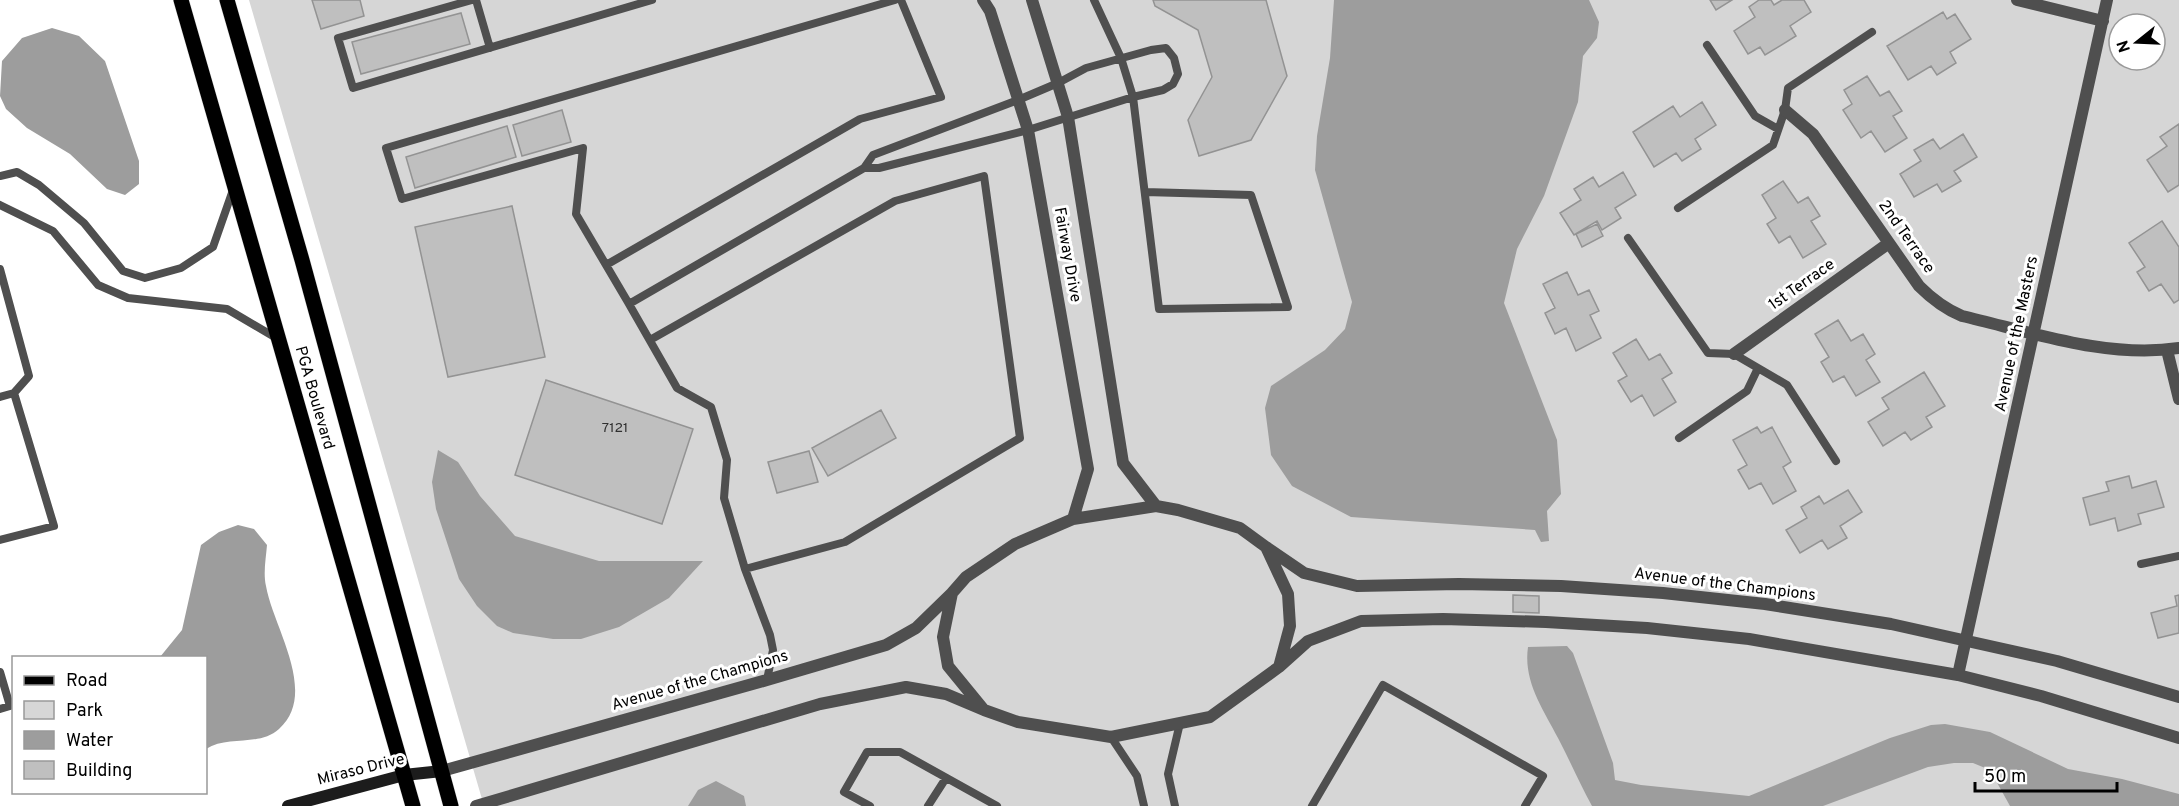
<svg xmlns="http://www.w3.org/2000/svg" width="2179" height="806" viewBox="0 0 2179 806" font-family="Overpass,sans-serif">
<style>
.green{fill:#d6d6d6;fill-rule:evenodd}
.water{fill:#9d9d9d}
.building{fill:#bfbfbf;stroke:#939393;stroke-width:1.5}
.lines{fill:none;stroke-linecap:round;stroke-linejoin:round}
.primary-casing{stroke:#dbdbdb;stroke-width:16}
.lane{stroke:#4f4f4f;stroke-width:8}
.street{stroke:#4f4f4f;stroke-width:12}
.secondary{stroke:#1c1c1c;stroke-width:12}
.primary{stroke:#000;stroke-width:15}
.labels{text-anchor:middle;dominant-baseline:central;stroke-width:6;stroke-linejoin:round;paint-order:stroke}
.number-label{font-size:14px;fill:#303030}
.street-label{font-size:16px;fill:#000;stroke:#fff}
</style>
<rect width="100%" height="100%" fill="#fff"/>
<path class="green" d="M249,0H2179V806H484ZM2119,24H2155V60H2119Z"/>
<path class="water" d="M1334,0H1589L1599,22L1597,38L1583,56L1578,102L1544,196L1517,249L1504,303L1557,440L1561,494L1547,511L1549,541L1541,542L1535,530L1351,517L1292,486L1271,455L1265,408L1271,386L1325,350L1345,329L1352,302L1315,170L1317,136L1330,58Z
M52,28L79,36L105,61L139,161V184L125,195L107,189L70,154L27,128L6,109L0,96L2,61L22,38Z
M438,450L458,462L480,496L515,536L599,561H703L669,598L619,627L581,639H553L513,633L497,626L477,606L459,579L436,509L432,482Z
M238,525L254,529L267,545C266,558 263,573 266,586C273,627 319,693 279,729C259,747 228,735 206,749V658L160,657L182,630L201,545L219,532Z
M1567,646L1573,653L1613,763L1615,780L1641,785L1749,796L1890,738L1931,725L1945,724L1990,732L2068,769L2122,779L2179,794V806H2010L1990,770L1973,763H1954L1928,767L1823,806H1592C1580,784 1570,761 1558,738C1543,709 1523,681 1528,647Z
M716,781L744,796L746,806H688L698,790Z"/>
<path class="building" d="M312,0H360L364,16L321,29Z
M1153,0H1266L1287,76L1251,140L1199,156L1188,120L1212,77L1198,30L1155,6Z
M1710,0H1732L1716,10Z
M1759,0H1771L1774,5L1782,0H1804L1811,12L1790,26L1796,36L1765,55L1760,47L1748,54L1734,31L1755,17L1749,7Z
M1943,12L1947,19L1955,14L1971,39L1950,52L1956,63L1937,75L1931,66L1908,80L1887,46Z
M461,13L470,44L361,74L352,42Z
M1867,76L1880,96L1889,91L1902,111L1893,116L1907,138L1885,152L1871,131L1861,138L1843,110L1852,104L1844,90Z
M1702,102L1716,125L1695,139L1701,149L1682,161L1676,153L1654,167L1633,132L1673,106L1680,117Z
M562,110L571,142L522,156L513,125Z
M2179,124V185L2168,192L2147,160L2167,146L2160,137Z
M507,126L516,157L415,188L406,157Z
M1963,134L1977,157L1954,171L1961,181L1942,192L1937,184L1914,197L1900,174L1921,161L1914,150L1933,139L1940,149Z
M1623,172L1636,195L1615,208L1621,218L1602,230L1597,221L1574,235L1560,213L1581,200L1574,189L1593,177L1599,187Z
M1783,181L1798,203L1808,197L1820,216L1811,221L1826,244L1803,258L1790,236L1779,243L1767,224L1776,218L1762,195Z
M512,206L545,357L448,377L415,227Z
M2162,221L2179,247V300L2174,303L2161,284L2149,291L2137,272L2145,267L2129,243Z
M1597,224L1603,236L1582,247L1576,234Z
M1567,272L1578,295L1589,290L1599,311L1590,315L1601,338L1576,351L1566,328L1555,334L1545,313L1555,308L1543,284Z
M1838,320L1851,341L1863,334L1875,354L1866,360L1880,382L1856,396L1844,376L1833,382L1821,362L1829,357L1815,334Z
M1636,339L1649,360L1660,354L1672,373L1662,379L1676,402L1654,416L1642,395L1631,402L1618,381L1627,376L1613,353Z
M1924,372L1945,406L1926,417L1932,427L1911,440L1905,432L1883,446L1868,422L1889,409L1882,398Z
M546,380L693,429L662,524L515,475Z
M881,410L896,438L828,476L812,448Z
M1757,427L1761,433L1772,427L1791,462L1783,467L1796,491L1773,504L1761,483L1749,489L1738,470L1747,465L1733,440Z
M809,451L818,482L777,493L768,462Z
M2129,476L2132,488L2156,481L2164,507L2138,514L2141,524L2118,531L2115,518L2090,525L2083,498L2109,491L2106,482Z
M1848,490L1862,512L1840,526L1847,538L1828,549L1822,540L1800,553L1786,530L1807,518L1801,507L1819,496L1824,504Z
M1513,595L1539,596V613L1513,612Z
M2179,595V633L2158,638L2151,613L2177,606L2175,596Z"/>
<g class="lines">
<g class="primary-casing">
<path id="primary" d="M181,0L413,806
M227,0L302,260L451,806"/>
</g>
<path class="lane" d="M472,0L338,38L353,88L652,0
M476,0L490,48
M1094,0L1121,58L1133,97L1159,309L1288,307L1251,195L1145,192
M1707,45L1755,116L1778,129
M0,176L17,172L39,185L84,223L123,271L145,278L181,268L213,247L234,187
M0,205L53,231L98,285L128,298L227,309L278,339
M1678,208L1773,145L1785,110L1788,88L1872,32
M1628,238L1708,353L1734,354L1787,385L1836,461
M606,265L860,119L941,97L901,0
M0,269L29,376L14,393L0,397
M629,304L576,214L583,148L402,199L386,148L895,0
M650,340L895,201L984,176L1020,438L845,542L745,569
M1679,438L1747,391L1758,368
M0,540L54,526L14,393
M2141,564L2179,556
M0,672L10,706L0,709
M767,680L773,650L770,635L745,569L724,498L727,460L711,407L677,388L629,304L864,168L873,155L1018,100L1058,83L1086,68L1151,50L1166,48L1174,58L1178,74L1173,84L1163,90L1133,97L1028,130L879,168H864
M1111,737L1137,776L1144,806
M870,806L844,792L867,752H900L997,806
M928,806L946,778
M1175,806L1168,774L1180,723
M1312,806L1383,685L1543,776L1525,806"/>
<path class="street" d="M983,0L990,11L1028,130L1088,469L1073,519
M1032,0L1068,117L1123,463L1156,506
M2017,0L2103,21
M1785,110L1813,134L1919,286C1932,299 1945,309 1962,316C2031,332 2108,359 2179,348
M2167,350L2179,399
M1734,354L1889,243
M1266,547L1304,573L1357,586L1459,584L1561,586L1663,593L1765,604L1891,624L2057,661L2179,697
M1279,667L1308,641L1361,621L1443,619L1546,622L1647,628L1749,639L1958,675L2041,696L2179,738
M1958,675L2107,0
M442,771L767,680L886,645L916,628L952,593
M476,806L820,704L906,687L946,694L984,710L1018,722L1111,737L1210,717L1279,667L1290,626L1288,594L1266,547L1240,528L1178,510L1156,506L1073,519L1015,544L966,577L952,593L943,637L948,666L984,710"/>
<path class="secondary" d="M288,806L404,775L442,771"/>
<use href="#primary" class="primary"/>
</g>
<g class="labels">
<g class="number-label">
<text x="615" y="428">7121</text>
</g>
<g class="street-label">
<text transform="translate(1906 237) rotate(55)">2nd Terrace</text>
<text transform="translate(1067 255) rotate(80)">Fairway Drive</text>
<text transform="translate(1802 285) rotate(-35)">1st Terrace</text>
<text transform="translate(2017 334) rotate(-78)">Avenue of the Masters</text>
<text transform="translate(314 398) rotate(74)">PGA Boulevard</text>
<text transform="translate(1725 585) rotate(7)">Avenue of the Champions</text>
<text transform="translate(700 681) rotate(-16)">Avenue of the Champions</text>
<text transform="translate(361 770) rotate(-14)">Miraso Drive</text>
</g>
</g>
<rect x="12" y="656" width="195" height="138" fill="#ffffff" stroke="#999999" stroke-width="1.5"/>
<rect x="24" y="676" width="30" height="9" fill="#000000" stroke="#999999" stroke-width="1.5"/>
<text x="66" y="686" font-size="18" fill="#000000">Road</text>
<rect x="24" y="701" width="30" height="18" fill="#d6d6d6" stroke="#999999" stroke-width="1.5"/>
<text x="66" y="716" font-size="18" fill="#000000">Park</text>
<rect x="24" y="731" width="30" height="18" fill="#9d9d9d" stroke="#999999" stroke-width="1.5"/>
<text x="66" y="746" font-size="18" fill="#000000">Water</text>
<rect x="24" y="761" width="30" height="18" fill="#bfbfbf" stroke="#999999" stroke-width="1.5"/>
<text x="66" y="776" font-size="18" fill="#000000">Building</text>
<g transform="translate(2137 42) rotate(252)"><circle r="28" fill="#ffffff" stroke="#999999" stroke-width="1.5"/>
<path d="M0-4.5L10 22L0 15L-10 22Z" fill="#000000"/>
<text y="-9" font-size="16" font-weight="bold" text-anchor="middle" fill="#000000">N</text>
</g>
<path d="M1975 782v9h142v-9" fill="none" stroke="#000000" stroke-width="3"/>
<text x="1984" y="782" font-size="18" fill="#000000" stroke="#ffffff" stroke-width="4.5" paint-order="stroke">50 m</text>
</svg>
